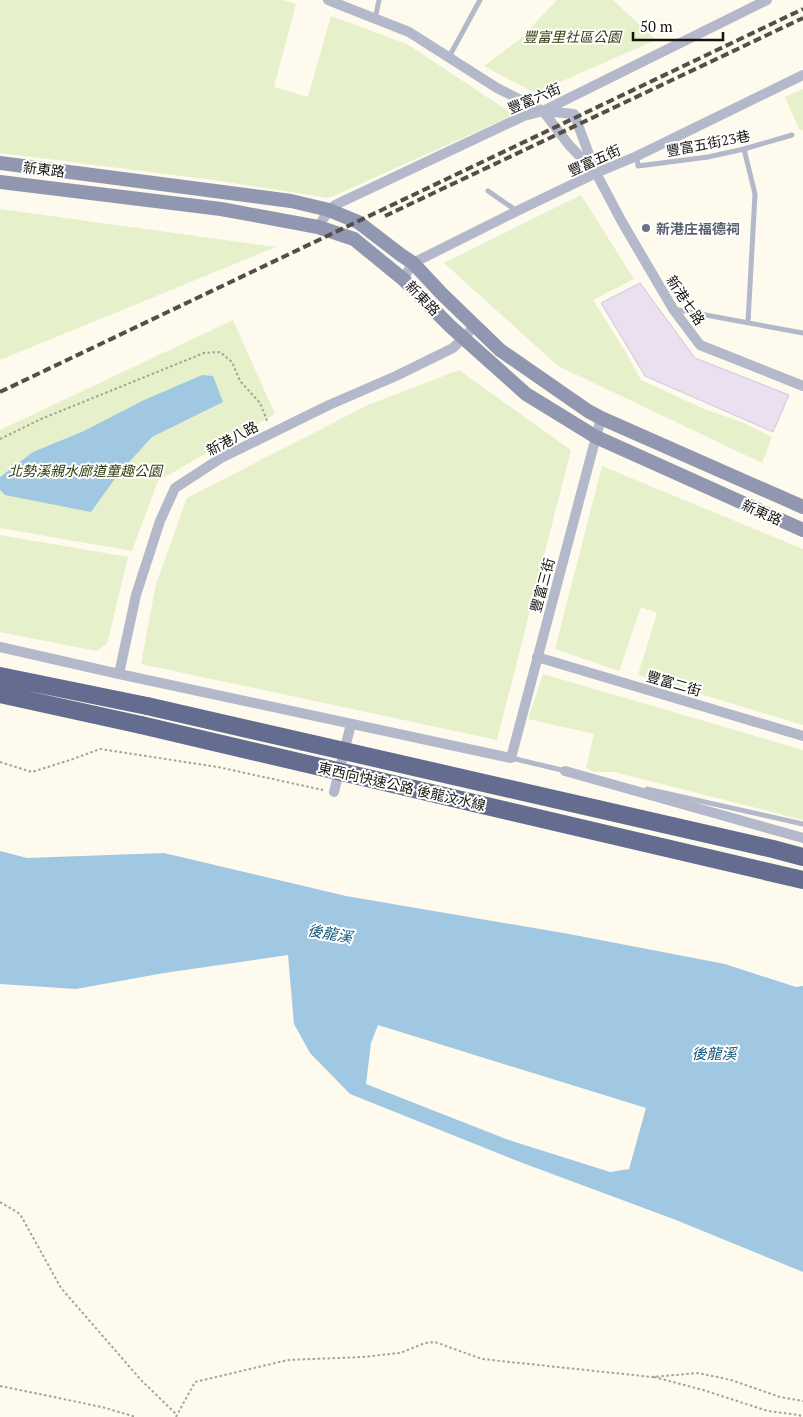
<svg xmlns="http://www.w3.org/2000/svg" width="803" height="1417" viewBox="0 0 803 1417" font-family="'PT Serif','Noto Sans TC',serif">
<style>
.green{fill:#e6f1cc}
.water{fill:#a0c8e2;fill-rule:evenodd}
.building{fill:#eae0ef;stroke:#d1c7d6}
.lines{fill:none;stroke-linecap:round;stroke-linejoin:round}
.path{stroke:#a6a299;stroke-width:2;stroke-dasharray:2.5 2.5;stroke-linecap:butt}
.lane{stroke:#b3b8ca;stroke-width:5}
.street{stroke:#b3b8ca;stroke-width:10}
.secondary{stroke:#9197b1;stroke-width:14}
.highway{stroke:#646c90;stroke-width:18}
.rail{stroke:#514f48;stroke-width:4;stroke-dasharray:8 4;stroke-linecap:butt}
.highway-bridge{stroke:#646c90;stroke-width:18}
.worship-dot{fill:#6b7280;stroke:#fff;stroke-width:2}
.labels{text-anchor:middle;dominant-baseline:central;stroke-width:4;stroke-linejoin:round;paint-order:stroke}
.park-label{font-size:14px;font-style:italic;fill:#323c0c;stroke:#fff}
.street-label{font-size:14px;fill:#15130e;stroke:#fff}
.worship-label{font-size:14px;font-weight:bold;fill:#5b616d;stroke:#fff;text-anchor:start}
.water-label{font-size:15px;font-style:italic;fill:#13577a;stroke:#fff}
</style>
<rect width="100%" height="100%" fill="#fefaed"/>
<path class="green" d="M0,0H283L296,4L274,87L308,97L331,16L407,44L514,115L329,198L213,180L0,153Z
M557,0H613L656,40L535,93L484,66L520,39Z
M803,89V130L800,131L785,97Z
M581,195L634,279L593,300L625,351L641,380L702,408L744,423L772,437L762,463L558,366L444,263Z
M0,209L276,247L0,360Z
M233,320L275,414L158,481L132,551L0,528V430Z
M459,370L571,450L497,740L141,664L156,584L187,498L368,405Z
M602,466L803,549V725L638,675L657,613L641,607L619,671L555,649Z
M0,535L128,557L107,644L96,651L0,632Z
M543,674L803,750V820L615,772H594L586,768L594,734L528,719Z"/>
<path class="water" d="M202,375L213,376L223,402L152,437L119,473L91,512L5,495L0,490V477L33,452L84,431L142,401Z
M0,851L27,858L164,853L346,896L569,934L725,964L796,987L803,986V1272L676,1220L520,1162L350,1094L310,1053L294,1024L288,955L164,973L76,989L0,984ZM378,1025L646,1108L629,1169L610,1172L506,1139L366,1084L371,1043Z"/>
<path class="building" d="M640,283L695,358L789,395L773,432L645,376L601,303Z"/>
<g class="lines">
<path class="path" d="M0,439L41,419L204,353L220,352L232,362L240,381L260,403L268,423
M0,762L32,772L73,759L100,749L218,767L323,790
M0,1202L20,1214L61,1288L141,1380L177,1415
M654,1377L703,1390L768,1411L799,1415L803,1417
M0,1386L102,1407L136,1417
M176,1417L177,1415L195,1382L288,1360L362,1357L400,1353L425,1343L435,1342L482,1359L652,1377L698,1373L731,1380L780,1397L803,1401"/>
<path class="lane" d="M375,19L379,0
M449,57L480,0
M744,149L755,194L748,322
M637,156L638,166L708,157L744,149L792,135
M488,191L517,211
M673,309L803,333
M511,758L566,771
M647,789L803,824"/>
<path class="street" d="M328,0L409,32L497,88L543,111L574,114L596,173L622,222L673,309L700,345L803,386
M543,111L569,145L592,169
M318,227L329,210L335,205L524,116L543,111L767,0
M403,279L413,263L517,211L596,173L637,156L803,75
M0,647L119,674L511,758L601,418
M537,657L803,736
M119,674L136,595L160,521L175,488L221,458L329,405L396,376L453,348L475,326
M565,771L803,838
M334,792L351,724"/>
<path class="secondary" d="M0,163L291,201L329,210L358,222L401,255L413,263L442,294L500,350L588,411L601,418L803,507
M0,182L221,209L318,227L354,239L403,279L450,326L526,394L596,437L803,530"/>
<path class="highway" d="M0,676L147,706
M0,694L141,725"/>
<path class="rail" d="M385,216L803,18
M0,392L803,9"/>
<path class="highway-bridge" d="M147,706L773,849L803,857
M141,725L803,880"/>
</g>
<circle class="worship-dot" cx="646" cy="228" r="5"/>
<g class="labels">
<g class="park-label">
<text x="572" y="36">豐富里社區公園</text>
<text x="85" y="470">北勢溪親水廊道童趣公園</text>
</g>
<g class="street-label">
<text transform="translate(534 98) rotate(-23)">豐富六街</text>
<text transform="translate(708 143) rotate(-11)">豐富五街23巷</text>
<text transform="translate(594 160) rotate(-24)">豐富五街</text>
<text transform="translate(44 169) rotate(7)">新東路</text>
<text transform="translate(423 298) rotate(46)">新東路</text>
<text transform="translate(686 300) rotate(56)">新港七路</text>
<text transform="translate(232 438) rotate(-28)">新港八路</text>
<text transform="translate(762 512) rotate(24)">新東路</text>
<text transform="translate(542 585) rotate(-75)">豐富三街</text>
<text transform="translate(674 683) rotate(16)">豐富二街</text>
<text transform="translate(402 786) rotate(13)">東西向快速公路 後龍汶水線</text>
</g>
<g class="worship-label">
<text x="656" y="228">新港庄福德祠</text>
</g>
<g class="water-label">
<text transform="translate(330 933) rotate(10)">後龍溪</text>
<text x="714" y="1053">後龍溪</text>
</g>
</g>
<path d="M633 32v8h90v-8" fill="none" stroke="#15130e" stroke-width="2.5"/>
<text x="640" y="32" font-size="15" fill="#15130e" stroke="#ffffff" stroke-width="4" paint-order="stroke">50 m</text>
</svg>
